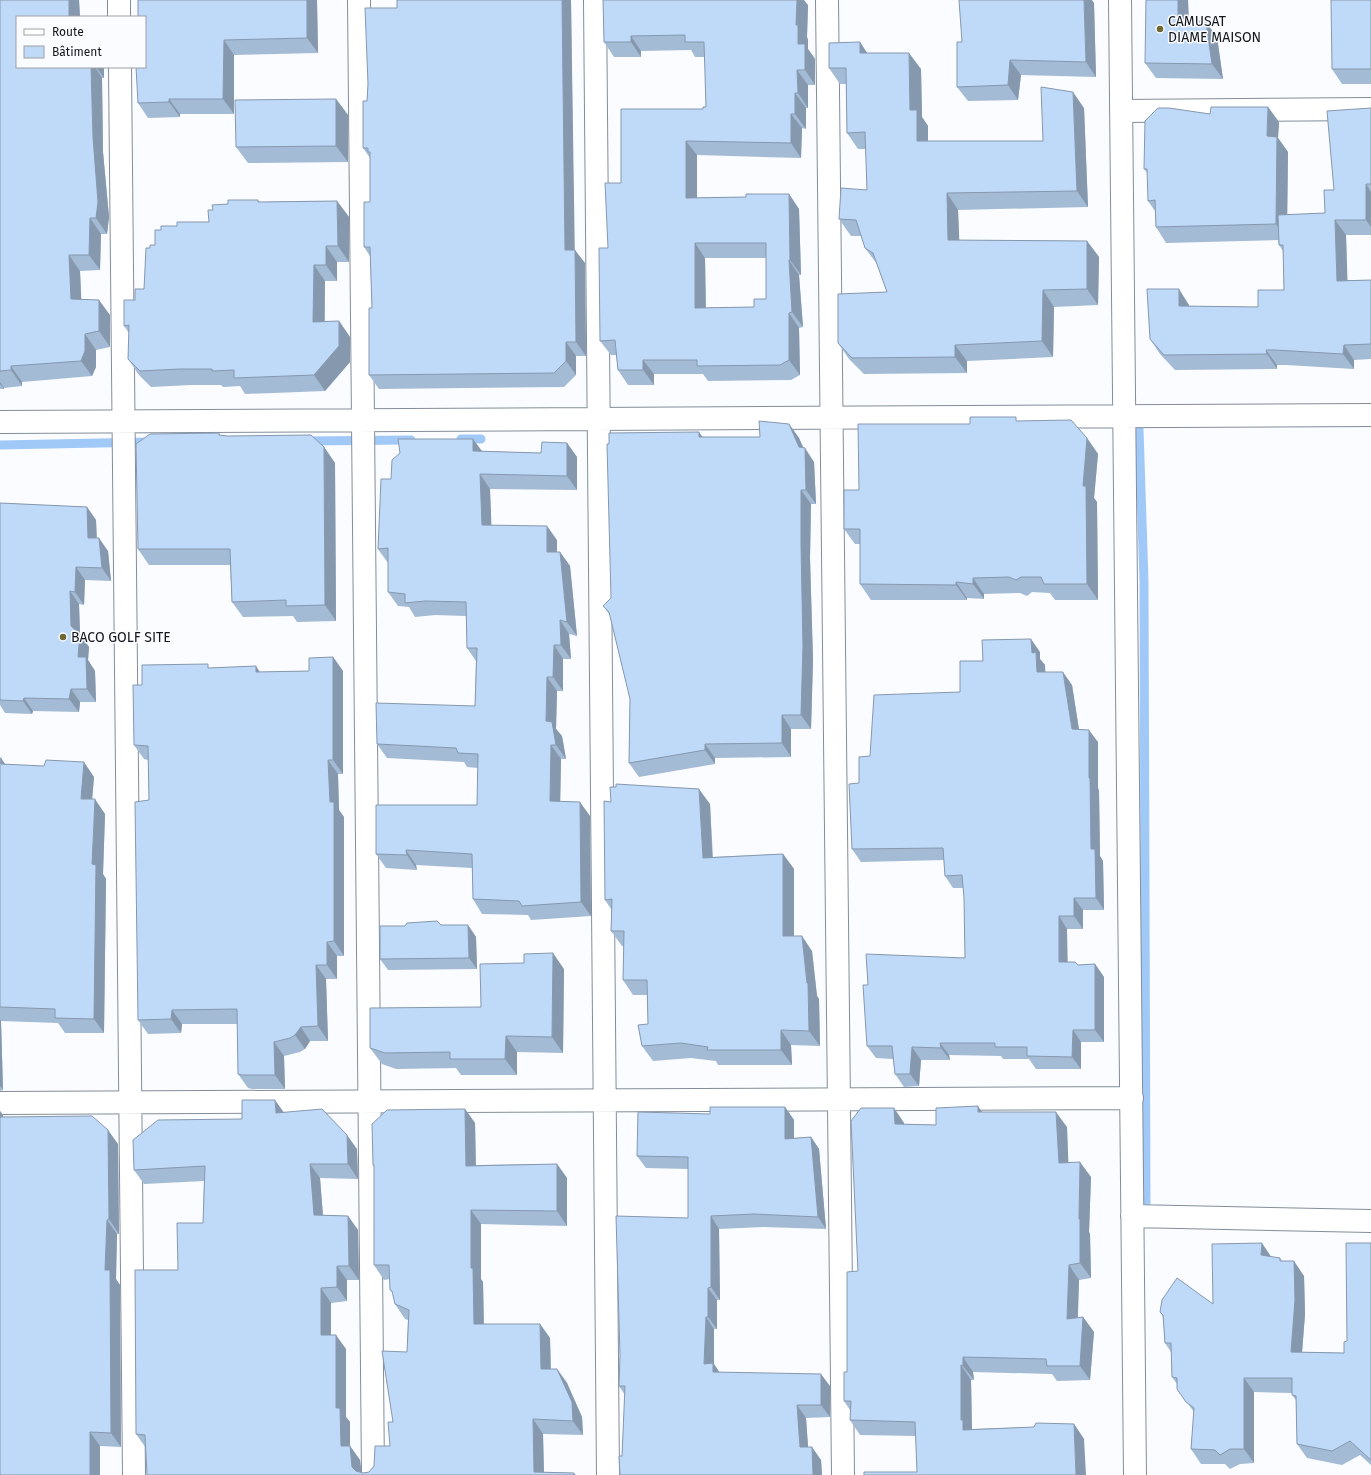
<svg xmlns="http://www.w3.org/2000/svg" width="1371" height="1475" viewBox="0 0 1371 1475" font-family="'Fira Sans',sans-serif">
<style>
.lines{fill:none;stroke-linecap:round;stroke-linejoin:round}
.stream{stroke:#a1c9f7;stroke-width:9}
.minor-casing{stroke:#838d99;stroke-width:24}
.minor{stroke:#fff;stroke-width:22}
.wall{fill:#a4bbd5;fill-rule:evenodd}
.shaded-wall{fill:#8698ae}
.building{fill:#bfd9f8;stroke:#8698ae;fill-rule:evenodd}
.poi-dot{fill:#6f6834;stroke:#fafcff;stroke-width:1.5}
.labels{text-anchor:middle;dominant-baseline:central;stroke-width:3;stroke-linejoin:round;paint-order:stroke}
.poi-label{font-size:14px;fill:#14171c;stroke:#fafcff;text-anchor:start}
</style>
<rect width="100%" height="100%" fill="#fafcff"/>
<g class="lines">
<path class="stream" d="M1139,429L1144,581L1146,1206
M461,439H481
M305,441L411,440
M0,445L151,442"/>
<g class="minor-casing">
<path id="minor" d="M119,0V17
M359,0L373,1475
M595,0L608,1475
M827,0L843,1475
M1120,0L1135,1475
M120,67L134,1475
M1121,111L1371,109
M0,422L1371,415
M0,1103L1132,1098
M1132,1216L1371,1221"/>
</g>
<use href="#minor" class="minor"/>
</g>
<path class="wall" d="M0,0H79L80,17L17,67H104V78H102L103,152L109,217L107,234H101L100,270L80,271L81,299L110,315V347L96,350V367L92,376L22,382V386L4,388V389H0Z
M138,0H317L318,53L234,55V114H180V117L148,118L138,103L145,67Z
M397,0H571L574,250L585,263L586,356H576V375L564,387L379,389L369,375L372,308L370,256L364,247L370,202V158L363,148L367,101L368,84L397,8Z
M603,0L808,5L807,37L808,40V49L815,59V85H808V108H806V129L802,128L801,158L697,155V198L746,197L789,194L799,209L801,275H799L803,327L799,328L800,375L791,380L708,381L703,374H654V385H628L618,370L616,355H611L600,341L608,248L621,183L706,107L705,57H695L691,50L641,51V57H614L604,42ZM705,258H766V299L754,307L706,308Z
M1188,0L1189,20L1217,37L1223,79L1156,78L1145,63Z
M1371,0V84H1342L1332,69Z
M1094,3L1096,77L1021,75L1018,100L968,101L957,87L962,42Z
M860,42L867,53L921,69L922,117L928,126V141H1043L1084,108L1088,207L958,210L959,240L1087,241L1099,257L1098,305L1054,307L1053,357L967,361V373L864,374L849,359L838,343L887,292L877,264L865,248L861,236H851L839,219L867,190L866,149H858L847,133L846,84H840L829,68Z
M336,99L348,115V162L248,163L236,147Z
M1268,107L1279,122L1278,138L1288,152L1287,215L1325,213L1334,190L1371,108V235H1346L1347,280H1371V359L1354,360V369L1286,365H1277V369L1175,370L1160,354L1150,339L1189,305V306L1258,307L1284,290L1283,251L1279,245L1278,240L1166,243L1156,227L1155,211L1148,201V174L1144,169L1210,114Z
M258,200L259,202L337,201L349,217V262H337V281H325V322L339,321L350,337V362L325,391L245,394L240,386L223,387L221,385H191L151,387L139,375L128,359L129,333L124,326L135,300L144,289L150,248L155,245L161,230L177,226L209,222L213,210L228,204Z
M1019,421L1087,438L1098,454L1094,498L1097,502L1098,600H1055L1050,593L1032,592L1027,596L1020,593L984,594V599L967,598V600H871L860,584V544H855L844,529L859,490L970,424Z
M789,424L799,438L803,448L814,462L816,504H811L810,558L813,660L811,729H791V757L715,758V764L639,777L629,763L630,699L610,615L603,606L611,598L702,437H760Z
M219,433L220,435L324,447L335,463L336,621L297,622L293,616L243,617L232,602L230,565H149L138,549Z
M473,439L482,451L541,453L567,443L577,457V490L490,489L491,525L557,540V552H560L570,566L577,636L569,634L571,659H563V691H557L556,729L562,736L566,759H561L560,802L590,816L591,916L531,920L528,915L482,914L473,899L472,868L416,865L417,870L386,868L376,854L477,805L478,768L467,767L464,762L387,758L377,744L475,706L476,661L467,648L466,616L435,615L415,617L409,607L398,606L388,592V563L378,549L391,479Z
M0,503L87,507L96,520L97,538L108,551L111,581L85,580L84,605L79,604L80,634L89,647L88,660L95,671L96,702H80L79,712L33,711L32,714L5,713L0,705Z
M1040,652V659L1045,665V672L1072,685L1079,730L1098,742V788L1099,791L1100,856L1103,861L1104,910H1083V929H1067V962L1078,965L1095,964L1104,977V1042H1081V1069H1036L1029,1059H1003L1001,1056L949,1055L950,1060H921L919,1086L904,1087L895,1074L893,1059L876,1058L867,1046L868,985L965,958L964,898L963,888H953L945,876L944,860L861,862L852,849L859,783L960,692L983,661Z
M333,657L343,671V774H338L339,810L344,817V956H337V979H326L328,1041H310L305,1049L300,1052L284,1056L285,1089H252L248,1088L238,1074L237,1024H182L181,1033L148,1034L138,1020L149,800L148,760L144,759L134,745L142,685L210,668L259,672L309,671Z
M0,758L5,764L94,777L92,799L105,814L103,874L106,879L104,1033H65L58,1023L1,1021L3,1090L0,1091Z
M710,804L713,857L783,854L794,869V936L812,951L817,996L819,999L820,1046L791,1045L792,1065H718L716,1061L691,1058L653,1061L642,1046L648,1024L647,995H633L623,980L624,946H622L611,931V909L605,900Z
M468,925L476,937L477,969L388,970L380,959Z
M564,969L563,1053L517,1052V1075H461L456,1068L396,1069L382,1064L370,1048L481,1007Z
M785,1107L794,1120V1138L811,1137L819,1149L826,1229L763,1227L719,1229L720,1300H717V1329H714V1364L719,1372L830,1386V1417L806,1418L808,1447L821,1460L822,1475H620L622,1456L625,1395L619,1386L688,1218V1169L646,1168L637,1156L710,1114Z
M894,1108L904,1123V1124L936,1125L982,1112L1067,1127L1068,1162L1091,1177L1089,1232L1090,1234L1091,1278L1079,1280L1078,1318L1083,1317L1094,1332L1090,1380L1057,1381L1052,1374L973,1372L974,1380H971L972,1429L1034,1427L1074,1424L1084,1439L917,1472L916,1436L860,1435L850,1420V1410L844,1401L858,1271Z
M465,1109L475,1123L476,1165L557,1164L567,1178V1226L481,1224V1279L483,1282L484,1324H540L550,1338L551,1369H557L567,1383L582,1417L583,1435L543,1434L544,1472L574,1473L576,1475H147L146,1448L136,1434L178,1270L203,1223L204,1181L144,1184L134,1170L242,1119L284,1112L357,1149L358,1179L320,1178L323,1215L348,1216L358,1230L359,1280H347V1301L331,1303V1335L346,1349V1417L350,1422V1446L360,1460L361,1473H363L369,1472L374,1466L390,1446L393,1422L407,1352L408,1320L405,1319L395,1304L393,1293L390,1290V1279L384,1280L374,1265V1167L373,1165Z
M0,1111L3,1115V1117L118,1144L119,1234H117L116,1279L120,1285L121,1447L100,1446L0,1475Z
M1371,1243V1465L1360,1455L1342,1465L1307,1458L1297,1444L1296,1400L1292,1395V1393L1254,1392V1463L1240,1464L1230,1469L1225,1464H1201L1191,1449L1194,1412L1177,1389V1384L1172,1377L1171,1352L1165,1343L1163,1317L1160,1312L1213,1304L1272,1257L1280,1258L1282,1261L1304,1276L1305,1314L1302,1352L1344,1353Z"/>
<path class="shaded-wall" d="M69,0H79L80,17H69Z
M307,0H317L318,53L307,38Z
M562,0H571L575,264L565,250Z
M797,0H804L808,5L807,37L808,40V49L815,59V85L805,70L798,44L796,25Z
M1084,0H1092L1094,3L1096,77L1086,62Z
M1178,0H1188L1189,34L1178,18Z
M1206,22L1217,37L1223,79L1212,64Z
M631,36L641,51V57L631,42Z
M224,40L234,55V114L223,99Z
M860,42L871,59L860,53Z
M909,53L921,69L922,117L928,126V158L917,141L910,110Z
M1010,60L1021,75L1018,100L1008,85Z
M91,67H95L102,78L103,152L109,217L107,234L96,218L93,137Z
M96,67H104V78Z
M797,70L808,85V108L798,93Z
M1073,92L1084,108L1088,207L1077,191Z
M795,93L806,108V129L795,114Z
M169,99L180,114V117L169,102Z
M336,99L348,115V162L336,146Z
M1268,107L1279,122L1278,138L1288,152L1287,239L1276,224L1267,136Z
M791,114L802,128L801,158L791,143Z
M686,141L697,155V213L686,198Z
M1366,184L1371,192V227L1366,220Z
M947,193L958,210L960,256L948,240Z
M789,194L799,209L801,275L790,260Z
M337,201L349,217V262L338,246Z
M90,218L101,234L100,270L89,255Z
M1335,220L1346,235L1348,296L1337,281Z
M1087,241L1099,257L1098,305L1087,289Z
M695,243L705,258L706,323L695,308Z
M326,246L337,262V281L326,265Z
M575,250L585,263L586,356L576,342Z
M69,255L80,271L82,314L71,299Z
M789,260L799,275L803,327L792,312Z
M314,265L325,281L324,338L313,322Z
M1179,289L1189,305V321L1179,306Z
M1043,290L1054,307L1053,357L1042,341Z
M99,300L110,315V347L99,331Z
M789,313L799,328L800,375L789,360Z
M339,321L350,337V362L325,391L314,375Z
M85,334L96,350V367L92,376L81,361Z
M566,342L576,356V375L566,361Z
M955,345L967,361V373L955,357Z
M1344,345L1354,360V369L1343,354Z
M1266,350L1277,365V369L1267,354Z
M643,360L654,374V385L643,370Z
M11,366L22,382V386L11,370Z
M0,382L4,388V389L0,384Z
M789,424L799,438L805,451V448L814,462L816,504L806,490L799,447Z
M699,432L709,446L699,437Z
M1087,438L1098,454L1094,498L1097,502L1098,600L1087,584L1083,486Z
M473,439L483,453L473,451Z
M567,443L577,457V490L567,476Z
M324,447L335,463L336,621L325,605Z
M480,474L490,489L492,539L482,525Z
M801,490L811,504L810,558L813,660L811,729L801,715Z
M87,507L96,520L97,551L88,538Z
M547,526L557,540V566L547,552Z
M99,538L108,551L111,581L102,568Z
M560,552L570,566L577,636L567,622Z
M76,567L85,580L84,605L75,592Z
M973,578L984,594V599L973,584Z
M956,582L967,598V600L956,585Z
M70,591L79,604L80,634L89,647L88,660L95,671L96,702L87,689L78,657L71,626Z
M560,620L569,634L571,659L561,645Z
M1031,639L1040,652V659L1045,665L1046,684L1037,672L1032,653Z
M554,645L563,659V691L553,677Z
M333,657L343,671V774L333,760Z
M256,666L265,680L256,672Z
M1063,672L1072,685L1081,742L1072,729Z
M547,677L557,691L556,729L562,736L566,759L556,745L546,721Z
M71,689L80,702L79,712L69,699Z
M24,698L33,711L32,714L23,701Z
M782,715L791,729V757L782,743Z
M1089,730L1098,742V788L1099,791L1100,856L1103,861L1104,910L1096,898L1091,849L1089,778Z
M705,744L715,758V764L705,750Z
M551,745L561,759L560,815L550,801Z
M1,758L11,773L1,764Z
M328,760L338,774L339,810L344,817V956L334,941Z
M84,762L94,777L91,813L81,799Z
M699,789L710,804L713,873L703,858Z
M95,799L105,814L103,874L106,879L104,1033L94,1019L92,864Z
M580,802L590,816L591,916L581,902Z
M406,850L416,865L417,870L407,855Z
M783,854L794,869V952L783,936Z
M1074,898L1083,910V929L1074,916Z
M1059,916L1067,929L1068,975L1059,962Z
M468,925L476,937L477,969L469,958Z
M802,936L812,951L817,996L819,999L820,1046L809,1031L807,983Z
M327,942L337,956V979L327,965Z
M553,953L564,969L563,1053L552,1037Z
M1095,964L1104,977V1042L1095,1030Z
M316,965L326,979L328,1041L318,1026Z
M172,1010L182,1024L181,1033L171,1019Z
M0,1019L1,1021L3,1090L0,1086Z
M301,1027L310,1041L305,1049L295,1035Z
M781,1030L791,1045L792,1065L781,1050Z
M1073,1030L1081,1042V1069L1072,1057Z
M506,1036L517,1052V1075L505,1059Z
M274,1042L284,1056L285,1089L275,1075Z
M940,1043L949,1055L950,1060L941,1048Z
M912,1047L921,1060L919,1086L910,1074Z
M275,1100L285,1114L276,1113Z
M978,1106L988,1121L978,1112Z
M785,1107L794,1120V1151L785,1139Z
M894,1108L904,1123L905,1139L895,1124Z
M465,1109L475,1123L476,1180L466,1166Z
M0,1111L3,1115L4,1131L0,1126Z
M1056,1112L1067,1127L1069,1178L1059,1163Z
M108,1130L118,1144L119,1234L109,1219Z
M347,1135L357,1149L358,1179L348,1164Z
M811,1137L819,1149L826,1229L818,1217Z
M1080,1162L1091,1177L1089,1232L1090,1234L1091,1278L1080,1263L1079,1219Z
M310,1164L320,1178L324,1230L314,1215Z
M557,1164L567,1178V1226L557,1211Z
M471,1210L481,1224V1279L483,1282L484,1339L474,1324L471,1268Z
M348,1216L358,1230L359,1280L349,1266Z
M711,1216L719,1229L720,1300L711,1287Z
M107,1220L117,1234L116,1279L120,1285L121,1447L111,1433L105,1270Z
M1262,1243L1272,1258L1261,1255Z
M1294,1261L1304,1276L1305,1314L1301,1366L1291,1352Z
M1069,1265L1079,1280L1077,1334L1067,1319Z
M337,1266L347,1280V1301L337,1287Z
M321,1288L331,1303V1349L321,1335Z
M708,1288L717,1300V1329L708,1317Z
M706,1317L714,1329V1364L722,1376V1385L704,1364Z
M1083,1317L1094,1332L1090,1380L1080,1366Z
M540,1324L550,1338L551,1383L541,1369Z
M336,1335L346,1349V1417L350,1422V1446L360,1460L362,1475H358L352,1467L341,1446L336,1408Z
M963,1357L973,1372L974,1380L963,1366Z
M961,1365L971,1380L972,1433L963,1430L961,1420Z
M557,1369L567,1383L582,1417L583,1435L573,1421Z
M821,1374L830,1386V1417L821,1405Z
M1244,1378L1254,1392V1463L1244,1449Z
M797,1405L806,1418L809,1460L800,1447Z
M533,1419L543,1434L544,1475L534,1472Z
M1074,1424L1084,1439L1086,1475H1076Z
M90,1432L100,1446V1475H90Z
M812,1447L821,1460L822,1475H813Z"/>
<path class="building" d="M0,0H69V17H17V67H91L93,137L98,202L96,218H90L89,255H69L71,299L99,300V331L85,334V351L81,361L11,366V370L0,371Z
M138,0H307V38L224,40L223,99H169V102L138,103L136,67H145V17H138Z
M397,0H562L565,250H575L576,342H566V361L554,373L369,375V308H372L370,247H364V202H370V152H368V148H363V101H367L368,84L365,8H397Z
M603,0H797L796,25H798V44H805V70H797L798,93H795V114H791V143L686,141V198L746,197V194H789L790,260H789L792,312L789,313V360L780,365L697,366V360H643V370H618L615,340L600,341L599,248H608L605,183H621V109H703V107H706L704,42H685V35L631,36V42H604ZM695,243H766V299H754V307L695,308Z
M959,0H1084L1086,62L1010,60L1008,85L957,87V42H962Z
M1146,0H1178V18L1206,22L1212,64L1145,63Z
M1331,0H1371V69H1332Z
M860,42V53H909L910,110H917V141H1043L1041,87L1073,92L1077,191L947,193L948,240L1087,241V289L1043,290L1042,341L955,345V357L852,358L838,343V294L887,292L873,253L865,248L856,220L839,219L841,188L867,190L865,132L847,133L846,68H829V43Z
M336,99V146L236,147L235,100Z
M1211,107H1268L1267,136L1277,137L1276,224L1156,227L1155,200L1148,201L1147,169H1144L1145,121L1158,108H1169L1210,114Z
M1371,108V184H1366V220H1335L1337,281L1371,280V344L1344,345L1343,354L1275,350H1266L1267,354L1164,355L1150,339L1147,289H1179V306L1258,307V290H1284L1283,245H1279L1278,215L1325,213L1324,190H1334L1327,111Z
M228,200H258V202L337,201L338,246H326V265H314L313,322L339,321V346L314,375L234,378V370L212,371V369H180L140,371L128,359L129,325L124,326V300H135V289H144L146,248H150V245H155V230H161V226H177V222H209L208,210H213L212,205L228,204Z
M970,417H1016V421L1071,420L1087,438L1083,486H1086L1087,584H1044L1041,577H1021L1016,580L1009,577L973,578V584L956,582V585L860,584V529H844V490H859L858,424H970Z
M759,421L789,424L799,447L805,448L806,490H801V544L803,646L801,715H782V743L705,744V750L629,763L630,699L609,612L603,606L611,598L607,444H609V433L699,432V437H760Z
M219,433V435L227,436L311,435L324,447L325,605L286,606V600L232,602L230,549H138L136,444L150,434Z
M398,439H473V451L541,453L542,442L567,443V476L480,474L482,525L547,526V552H560L567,622L560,620L561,645H554L553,677H547L546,721L552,722L556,745H551L550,801L580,802L581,902L522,906L519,901L473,899L472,854L406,850L407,855L376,854V805H477L478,754L458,753L456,748L377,744L376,703L475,706L477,648H467L466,602L425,601L405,603V594L388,592V548L378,549L381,479H391L392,460L400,453Z
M0,503L87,507L88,538H99L102,568L76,567L75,592L70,591L71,626L80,634L78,657H86L87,689H71L69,699L24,698L23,701L0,700Z
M1031,639L1032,653L1036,652L1037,672H1063L1072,729L1089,730V778H1090L1091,849H1095L1096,898H1074V916H1059V962H1075L1078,965L1095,964V1030H1073L1072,1057L1027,1056V1047H995V1043H940L941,1048L912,1047L910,1074H895L892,1046H867L863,985H868L866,954L965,958L964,898L962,875L945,876L943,848L852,849L849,784L859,783V757L870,756L874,695L960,692V661H983L982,640Z
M333,657V760H328L330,802H334V941L327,942V965H316L318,1026L301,1027L295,1035L290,1038L274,1042L275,1075H242L238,1074L237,1009L172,1010L171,1019L138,1020L135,802L149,800L148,746L134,745L133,685H142V665L208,664V668L256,666V672L309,671V658Z
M0,758H1V764L44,766L46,760L84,762L81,799H95L92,864L96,865L94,1019L55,1018V1009L0,1007Z
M616,784L699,789L703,858L783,854V936H802L807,983H808L809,1031L781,1030V1050H707L708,1047L681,1043L642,1046L638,1025L648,1024L647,980H623L624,931H611L612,899L605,900L604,801L611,802L610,787H616Z
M437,921L441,925H468L469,958L380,959V926H405L407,923Z
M553,953L552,1037L506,1036L505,1059H450V1052L385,1053L370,1048V1008L481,1007L480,964L524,963V954Z
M242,1100H275L276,1113L322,1109L347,1135L348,1164H310L314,1215L348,1216L349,1266H337V1287L321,1288V1335H336V1408H340L341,1446H350L352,1467L356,1471L363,1473L369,1472L374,1466L375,1446H390L388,1422H393L382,1351L407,1352L409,1310L395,1304L392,1291L390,1290L389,1265H374V1165H373L372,1124L387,1110L465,1109L466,1166L557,1164V1211L471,1210V1268H473L474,1324H540L541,1369H557L572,1402L573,1421L533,1419L534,1472L574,1473V1475H147L145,1435L136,1434L135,1270H178L177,1223H203L205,1166L134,1170L133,1140L158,1120L242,1119Z
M978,1106V1112H1056L1059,1163L1080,1162L1079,1219H1080V1263L1069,1265L1067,1319L1083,1317L1080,1366H1047L1046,1359L963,1357V1366L961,1365V1420H963V1430L1034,1427L1036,1423L1074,1424L1076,1475H864V1472H917L915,1422L850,1420L851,1401H844V1372H847V1272L858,1271L851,1121L861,1108H894L895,1124L936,1125V1108Z
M710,1107H785V1139L811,1137L818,1217L754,1214L711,1216V1287L708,1288V1317H706L704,1364L713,1363V1372L821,1374V1405H797L800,1447H812L813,1475H620L619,1456H622L625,1386H619L620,1356L616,1216L688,1218V1157L637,1156L638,1112L710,1114Z
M92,1116L108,1130L109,1219L107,1220L105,1270H110L111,1433L90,1432V1475H0V1117Z
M1262,1243L1261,1255L1280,1258V1261H1294L1295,1300L1291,1352L1344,1353V1342L1347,1341L1346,1243H1371V1460L1350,1441L1332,1451L1297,1444L1296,1396L1292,1395V1378H1244V1449H1230L1220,1455L1215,1450L1191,1449L1194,1408L1186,1402L1177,1389V1378L1172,1377L1171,1343H1165L1163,1315L1160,1312L1162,1300L1177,1278L1213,1304L1212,1244Z"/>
<g class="poi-dot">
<circle cx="1160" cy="29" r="4"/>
<circle cx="63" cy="637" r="4"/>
</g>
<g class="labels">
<g class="poi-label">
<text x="1168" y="21">CAMUSAT<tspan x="1168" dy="16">DIAME MAISON</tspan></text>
<text x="71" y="637">BACO GOLF SITE</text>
</g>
</g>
<rect x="16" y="16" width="130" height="52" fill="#fafcff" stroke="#9ea0a4"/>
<rect x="24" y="29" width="20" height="6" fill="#ffffff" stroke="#9ea0a4"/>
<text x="52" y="36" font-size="12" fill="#14171c">Route</text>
<rect x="24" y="46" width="20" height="12" fill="#bfd9f8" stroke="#9ea0a4"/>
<text x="52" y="56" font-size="12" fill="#14171c">Bâtiment</text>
</svg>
